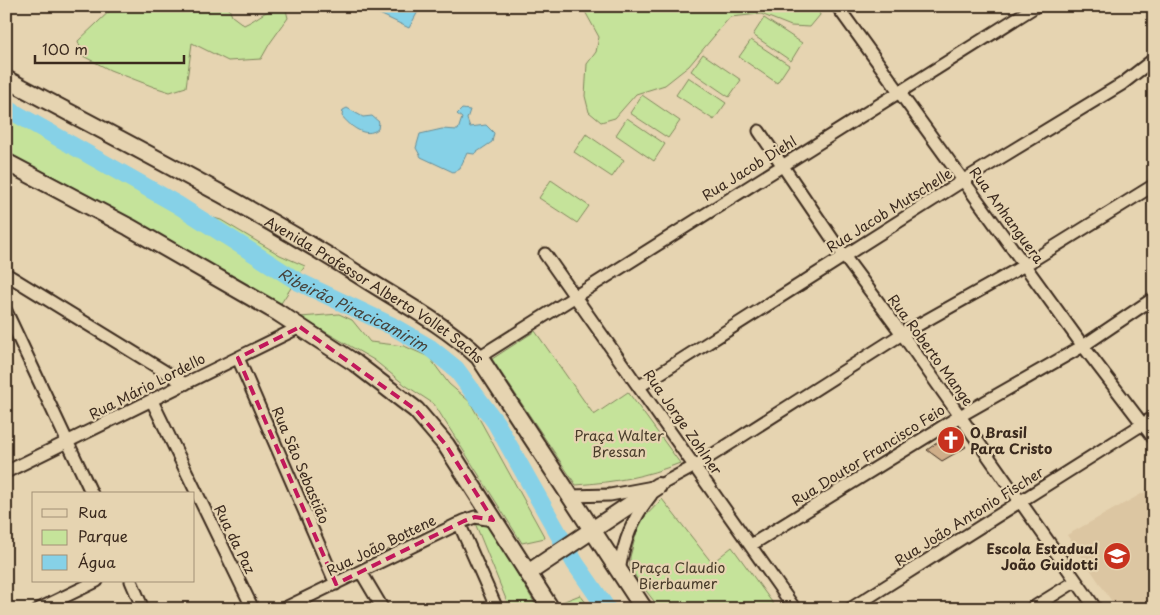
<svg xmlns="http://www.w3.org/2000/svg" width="1160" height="615" viewBox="0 0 1160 615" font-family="'Playpen Sans',sans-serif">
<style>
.built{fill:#dcc6a2}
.green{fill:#c5e39a;stroke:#80865c}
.water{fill:#86d1e7;stroke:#688e97}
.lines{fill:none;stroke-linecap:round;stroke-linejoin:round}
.river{stroke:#86d1e7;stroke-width:18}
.building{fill:#cfae89;stroke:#3b2a1e}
.minor-casing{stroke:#3b2a1e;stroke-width:15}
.secondary-casing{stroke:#3b2a1e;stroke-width:20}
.minor{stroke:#e6d4b1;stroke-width:11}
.secondary{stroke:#e6d4b1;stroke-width:16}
.marked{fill:none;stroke:#c2185b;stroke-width:4;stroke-dasharray:10 6;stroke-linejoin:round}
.labels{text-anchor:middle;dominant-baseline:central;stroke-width:4.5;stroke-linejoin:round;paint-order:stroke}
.street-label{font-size:14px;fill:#3b2a1e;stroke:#e6d4b1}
.poi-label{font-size:14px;font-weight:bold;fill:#3b2a1e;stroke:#e6d4b1;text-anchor:start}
.park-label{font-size:14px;fill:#493c2a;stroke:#e6d4b1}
.water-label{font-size:15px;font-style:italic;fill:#46433c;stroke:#e6d4b1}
</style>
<rect width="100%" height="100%" fill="#e6d4b1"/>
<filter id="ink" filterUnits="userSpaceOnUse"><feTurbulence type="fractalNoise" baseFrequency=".02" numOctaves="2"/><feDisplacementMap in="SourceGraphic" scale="10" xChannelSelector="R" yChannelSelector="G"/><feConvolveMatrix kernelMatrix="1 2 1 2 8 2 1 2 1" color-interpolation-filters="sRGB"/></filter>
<g filter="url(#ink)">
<path class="built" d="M1154,487V609H1117L1067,535Z"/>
<path class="green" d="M115,6H228L232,16L244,25C258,19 270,6 285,6L288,18L270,43L261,59L228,61L192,43L186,87L170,92L154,87L110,70L83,56L78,41Z
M582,6H817L820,15L810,27L791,26L761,14L730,17L689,66L665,85L636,94L615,118L601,122L589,112L585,96L587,64L596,52L599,37Z
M764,18L802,43L791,61L753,35Z
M751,40L789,65L777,83L739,57Z
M703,54L741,80L729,97L691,71Z
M688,77L726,103L714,120L676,95Z
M642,95L680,121L668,138L630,113Z
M6,113L174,207L221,220L280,255L305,266L278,308L6,158Z
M627,118L665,144L654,161L616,135Z
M586,134L624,160L612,177L574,152Z
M551,180L589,206L577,223L539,198Z
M339,314L352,320L370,342L404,346L429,357L449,384L470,402L545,538L522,543L434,404L405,385L374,360L300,317Z
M535,331L594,415L628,392L680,463C645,477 615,482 576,485L492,359Z
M662,499L712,563L732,547L777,609H660L637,579L630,566V557L639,523Z
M475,523L490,527L538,609H510Z
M580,595L591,609H566L562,602Z"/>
<path class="water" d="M363,6H421L409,28Z
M347,108L363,117L372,116L379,122L378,129C365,139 350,126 342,116L343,110Z
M462,109L470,110L467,119L470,127L486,125L494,133L492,142L474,154L467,153L460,168L453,172L421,157L416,148L420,134L442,129L458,130L462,118L457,114Z"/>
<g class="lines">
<path class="river" id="s1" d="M6,108L178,205L297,281L392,326L430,348L456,369L496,423L575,563L607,609"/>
</g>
<path class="building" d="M953,431L966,447L942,461L927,450Z"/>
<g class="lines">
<g class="minor-casing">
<path id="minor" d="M837,6L1083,346L1154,439
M759,131L844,256L902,334L1096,609
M545,254L795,609
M6,274L185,384
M6,311L92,494
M479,357L1036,6
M238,358L336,584
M640,386L964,180L1122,84L1154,59
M152,401L253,609
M6,472L300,327
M570,496L610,495L658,486L695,466L902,334L1025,265L1154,185
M459,523L497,609
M751,545L960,416L1083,346L1154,298
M619,571C624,541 632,519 651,495
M361,572L383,609
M131,581L143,609
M39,609L97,581
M283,609L464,521L475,517L493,520
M850,609L1154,417
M1031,609L1076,581"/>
</g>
<g class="secondary-casing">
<g id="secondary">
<path id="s2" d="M6,79C128,144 251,206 367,280C405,304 446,326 479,357L644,609"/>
<path d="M6,162L129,227L277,312L355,363L416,410L446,445L551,609"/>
<path d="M528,573L658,486"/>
</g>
</g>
<use href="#minor" class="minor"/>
<use href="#secondary" class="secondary"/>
</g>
</g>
<path class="marked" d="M300,327L416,410L446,445L493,520L475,517L464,521L336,584L238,358Z"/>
<defs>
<g id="church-disc" transform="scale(1.4375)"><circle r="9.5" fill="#c8321e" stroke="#e6d4b1"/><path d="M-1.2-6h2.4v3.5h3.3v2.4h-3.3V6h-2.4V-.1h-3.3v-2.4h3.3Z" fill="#fff"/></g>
<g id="school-disc" transform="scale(1.4375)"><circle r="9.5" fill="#c8321e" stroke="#e6d4b1"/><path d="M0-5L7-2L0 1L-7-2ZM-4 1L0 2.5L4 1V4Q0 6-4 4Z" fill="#fff"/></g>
</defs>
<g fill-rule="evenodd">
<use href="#church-disc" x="951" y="440"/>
<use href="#school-disc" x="1117" y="556"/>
</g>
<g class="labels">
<g class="street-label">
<text transform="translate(749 168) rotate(-32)">Rua Jacob Diehl</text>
<text transform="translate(889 210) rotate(-32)">Rua Jacob Mutschelle</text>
<text transform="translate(1007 215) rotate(54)">Rua Anhanguera</text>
<text stroke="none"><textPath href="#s2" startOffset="425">Avenida Professor Alberto Vollet Sachs</textPath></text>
<text transform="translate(931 350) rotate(54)">Rua Roberto Mange</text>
<text transform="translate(147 386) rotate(-27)">Rua Mário Lordello</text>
<text transform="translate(683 422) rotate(55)">Rua Jorge Zohlner</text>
<text transform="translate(868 455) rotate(-32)">Rua Doutor Francisco Feio</text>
<text transform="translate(301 465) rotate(67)">Rua São Sebastião</text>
<text transform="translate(969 516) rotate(-32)">Rua João Antonio Fischer</text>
<text transform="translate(235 539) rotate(64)">Rua da Paz</text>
<text transform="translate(381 545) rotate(-26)">Rua João Bottene</text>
</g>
<g class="poi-label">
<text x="970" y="432">O Brasil<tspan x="970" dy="16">Para Cristo</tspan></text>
<text x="1098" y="548" text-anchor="end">Escola Estadual<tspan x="1098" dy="16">João Guidotti</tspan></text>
</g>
<g class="park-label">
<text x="619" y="435">Praça Walter<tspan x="619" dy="16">Bressan</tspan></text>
<text x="678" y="567">Praça Claudio<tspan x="678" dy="16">Bierbaumer</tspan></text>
</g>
<g class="water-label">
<text stroke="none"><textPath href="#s1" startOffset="402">Ribeirão Piracicamirim</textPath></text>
</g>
</g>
<rect width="1160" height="615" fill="none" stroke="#e6d4b1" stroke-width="25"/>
<rect x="12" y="12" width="1135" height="590" fill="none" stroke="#3b2a1e" stroke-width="2" filter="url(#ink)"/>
<rect x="32" y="492" width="162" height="90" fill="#e6d4b1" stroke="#a29076"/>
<rect x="42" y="509" width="25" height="8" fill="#e6d4b1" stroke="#a29076"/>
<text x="78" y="518" font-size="15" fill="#3b2a1e">Rua</text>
<rect x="42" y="530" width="25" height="15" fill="#c5e39a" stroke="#a29076"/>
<text x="78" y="542" font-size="15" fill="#3b2a1e">Parque</text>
<rect x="42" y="555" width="25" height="15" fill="#86d1e7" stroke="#a29076"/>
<text x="78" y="568" font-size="15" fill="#3b2a1e">Água</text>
<path d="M35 55v8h149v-8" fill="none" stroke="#3b2a1e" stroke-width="2.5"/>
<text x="42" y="55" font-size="15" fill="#3b2a1e" stroke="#e6d4b1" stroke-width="4" paint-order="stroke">100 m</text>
</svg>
